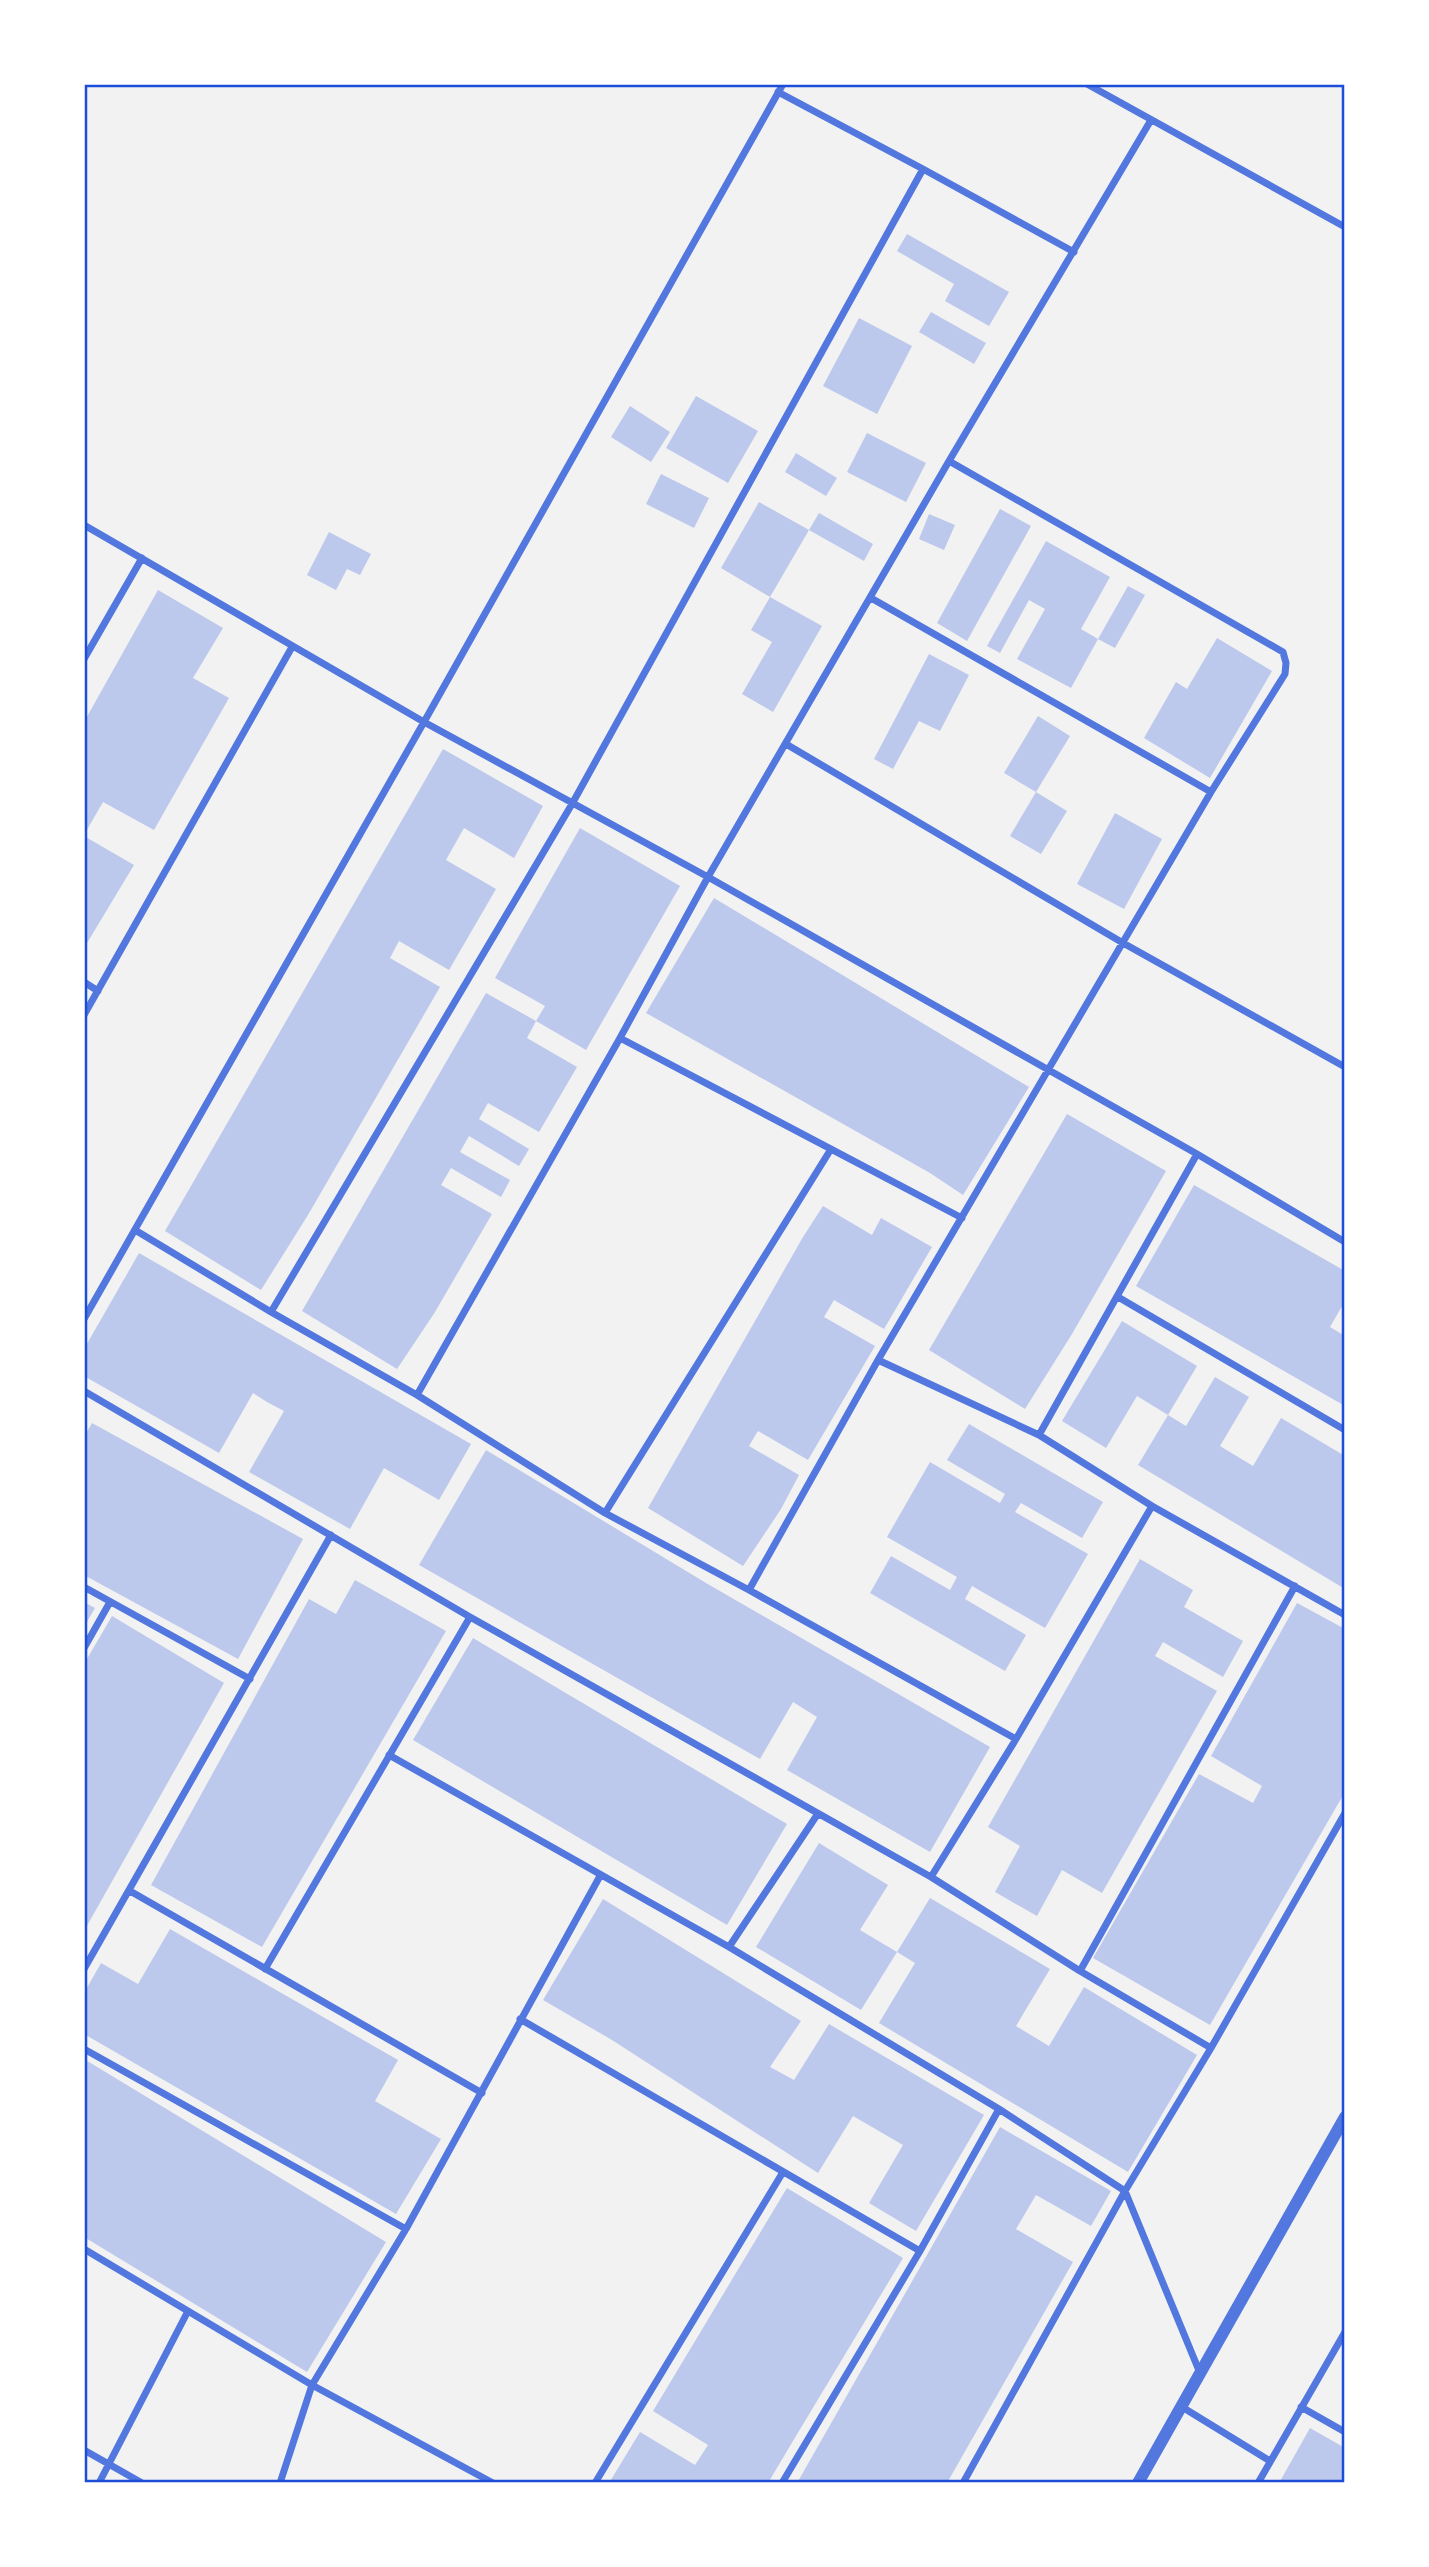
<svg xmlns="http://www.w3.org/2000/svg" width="1429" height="2567" viewBox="0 0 1429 2567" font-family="'Source Sans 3',sans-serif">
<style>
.building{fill:#bdc9ec}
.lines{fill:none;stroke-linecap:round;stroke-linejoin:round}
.minor{stroke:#5277de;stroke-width:7}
.tertiary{stroke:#5277de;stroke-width:12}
.neatline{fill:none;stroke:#1d4ed8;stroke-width:2.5}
</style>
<rect width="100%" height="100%" fill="#f2f2f2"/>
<path class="building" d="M907,234L1009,292L989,326L945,301L954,284L897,251Z
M931,312L986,343L974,364L919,332Z
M859,318L912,346L877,414L823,386Z
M696,396L758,431L728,483L666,448Z
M630,406L670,432L651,462L611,437Z
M867,433L926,463L906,502L847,472Z
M796,453L837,478L826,496L785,472Z
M661,474L709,498L694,528L646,504Z
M759,502L809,530L819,513L873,544L864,561L809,530L770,597L822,626L773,712L742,694L772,642L751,630L770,597L721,568Z
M1000,509L1031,526L967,641L937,623Z
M929,514L955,525L944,550L919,539Z
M329,532L371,554L360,575L347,569L336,590L307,575Z
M1046,541L1110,577L1081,629L1098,639L1071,688L1017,659L1045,609L1029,600L1000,653L987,646Z
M1128,586L1145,595L1115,648L1098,639Z
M158,590L223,628L193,678L229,698L154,830L103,802L84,835V722Z
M1217,638L1272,671L1210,778L1144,738L1176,682L1187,689Z
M929,654L969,675L940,731L919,721L893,769L874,759Z
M1038,716L1070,736L1036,792L1004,773Z
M443,749L543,806L514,858L464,828L446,860L496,889L449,970L399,941L390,958L440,987L308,1215L261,1290L165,1231Z
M1036,792L1067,811L1041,854L1010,836Z
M1115,813L1162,839L1124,909L1077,884Z
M580,828L680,886L586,1050L536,1021L545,1006L495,978Z
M84,836L134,865L84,948Z
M714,898L1029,1087L963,1195L930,1173L646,1013Z
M486,993L536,1021L527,1038L577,1067L539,1132L488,1103L479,1119L529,1149L519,1166L469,1136L460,1152L510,1180L501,1197L451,1168L441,1185L492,1214L435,1312L397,1369L302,1311Z
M1067,1114L1166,1171L1072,1334L1025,1409L929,1350Z
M1194,1185L1345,1271V1301L1330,1327L1345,1336V1406L1136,1286Z
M823,1206L872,1235L881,1218L932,1247L884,1329L834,1300L824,1317L875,1346L808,1460L758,1431L749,1446L799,1475L781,1509L743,1566L648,1508L803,1237Z
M139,1253L471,1444L439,1500L384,1468L350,1529L249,1472L284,1411L267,1402L253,1393L219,1453L84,1376V1349Z
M1122,1321L1197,1366L1168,1415L1137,1396L1106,1448L1062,1421Z
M1215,1377L1249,1397L1220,1446L1253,1466L1281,1418L1345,1456V1589L1138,1465L1168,1415L1186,1426Z
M92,1423L303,1539L238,1659L84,1575V1437Z
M969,1424L1103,1502L1082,1538L1021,1503L1015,1512L1088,1554L1045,1628L972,1586L965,1599L1026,1635L1005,1671L870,1593L891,1556L950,1590L957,1577L887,1537L930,1462L1000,1503L1005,1494L947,1460Z
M486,1450L706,1583L990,1747L930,1852L787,1770L817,1717L793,1702L760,1759L419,1565Z
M1140,1559L1193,1590L1184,1607L1243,1641L1223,1677L1163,1642L1155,1656L1217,1691L1102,1893L1062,1870L1037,1916L995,1892L1020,1846L988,1827Z
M355,1580L446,1631L262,1947L151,1885L309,1599L336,1614Z
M84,1602L95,1608L84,1627Z
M1297,1603L1345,1629V1792L1210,2025L1093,1958L1199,1774L1253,1803L1262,1786L1211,1756Z
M112,1616L224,1683L84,1931V1664Z
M473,1638L787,1824L727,1925L413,1740Z
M819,1843L888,1885L860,1930L897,1952L930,1898L1050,1969L1016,2026L1049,2046L1084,1987L1197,2055L1128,2172L879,2023L915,1963L897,1952L861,2010L756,1947Z
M603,1899L801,2021L770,2067L794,2080L829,2024L984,2115L916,2231L869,2203L903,2145L853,2116L818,2173L612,2040L543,2000Z
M170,1929L398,2060L375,2101L441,2139L396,2214L84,2034V1993L101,1963L138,1984Z
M84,2059L386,2242L307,2372L84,2237Z
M1000,2127L1111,2191L1091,2226L1036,2195L1016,2229L1073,2262L947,2483H797Z
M787,2188L903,2258L793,2441L768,2483H609L640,2432L695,2465L708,2445L653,2411Z
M1310,2428L1345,2448V2483H1279Z"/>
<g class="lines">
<path class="minor" d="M1087,84L1345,227
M778,92L923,169L1074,252
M84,525L424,722L708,877L1197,1154L1345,1242
M871,598L1211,792
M84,659L142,558
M786,744L1123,943L1345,1067
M84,982L98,991
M84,1015L292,647
M620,1038L962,1218
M135,1230L271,1312L417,1395L605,1513L749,1590L1016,1739
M1118,1297L1345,1430
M271,1312L572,804L923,169
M84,1319L424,722L783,84
M878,1360L1039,1435L1152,1506L1345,1615
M84,1391L470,1617L931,1877L1080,1971L1211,2048
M417,1395L620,1038L708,877L949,461L1151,120
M1039,1435L1197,1154
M605,1513L831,1149
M84,1587L250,1679
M749,1590L878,1360L1211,792L1285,674L1286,663L1283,652L949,461
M84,1648L110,1602
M389,1755L729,1947L999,2109L1125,2191L1200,2373
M931,1877L1016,1739L1152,1506
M130,1891L482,2093
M729,1947L817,1815
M84,1969L331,1535
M265,1969L470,1617
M1080,1971L1295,1586
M520,2019L920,2251
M84,2049L406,2229
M84,2249L312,2385L493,2483
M1182,2407L1270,2461
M1301,2407L1345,2432
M84,2450L142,2483
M99,2483L188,2311
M280,2483L312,2385L406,2229L600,1876
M595,2483L783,2172
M782,2483L920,2251L999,2109
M963,2483L1125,2191L1211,2048L1345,1813
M1258,2483L1345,2332"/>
<path class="tertiary" d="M1138,2483L1345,2117"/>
</g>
<rect width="1429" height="2567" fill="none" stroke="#ffffff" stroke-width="172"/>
<rect x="86" y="86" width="1257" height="2395" class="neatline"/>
</svg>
